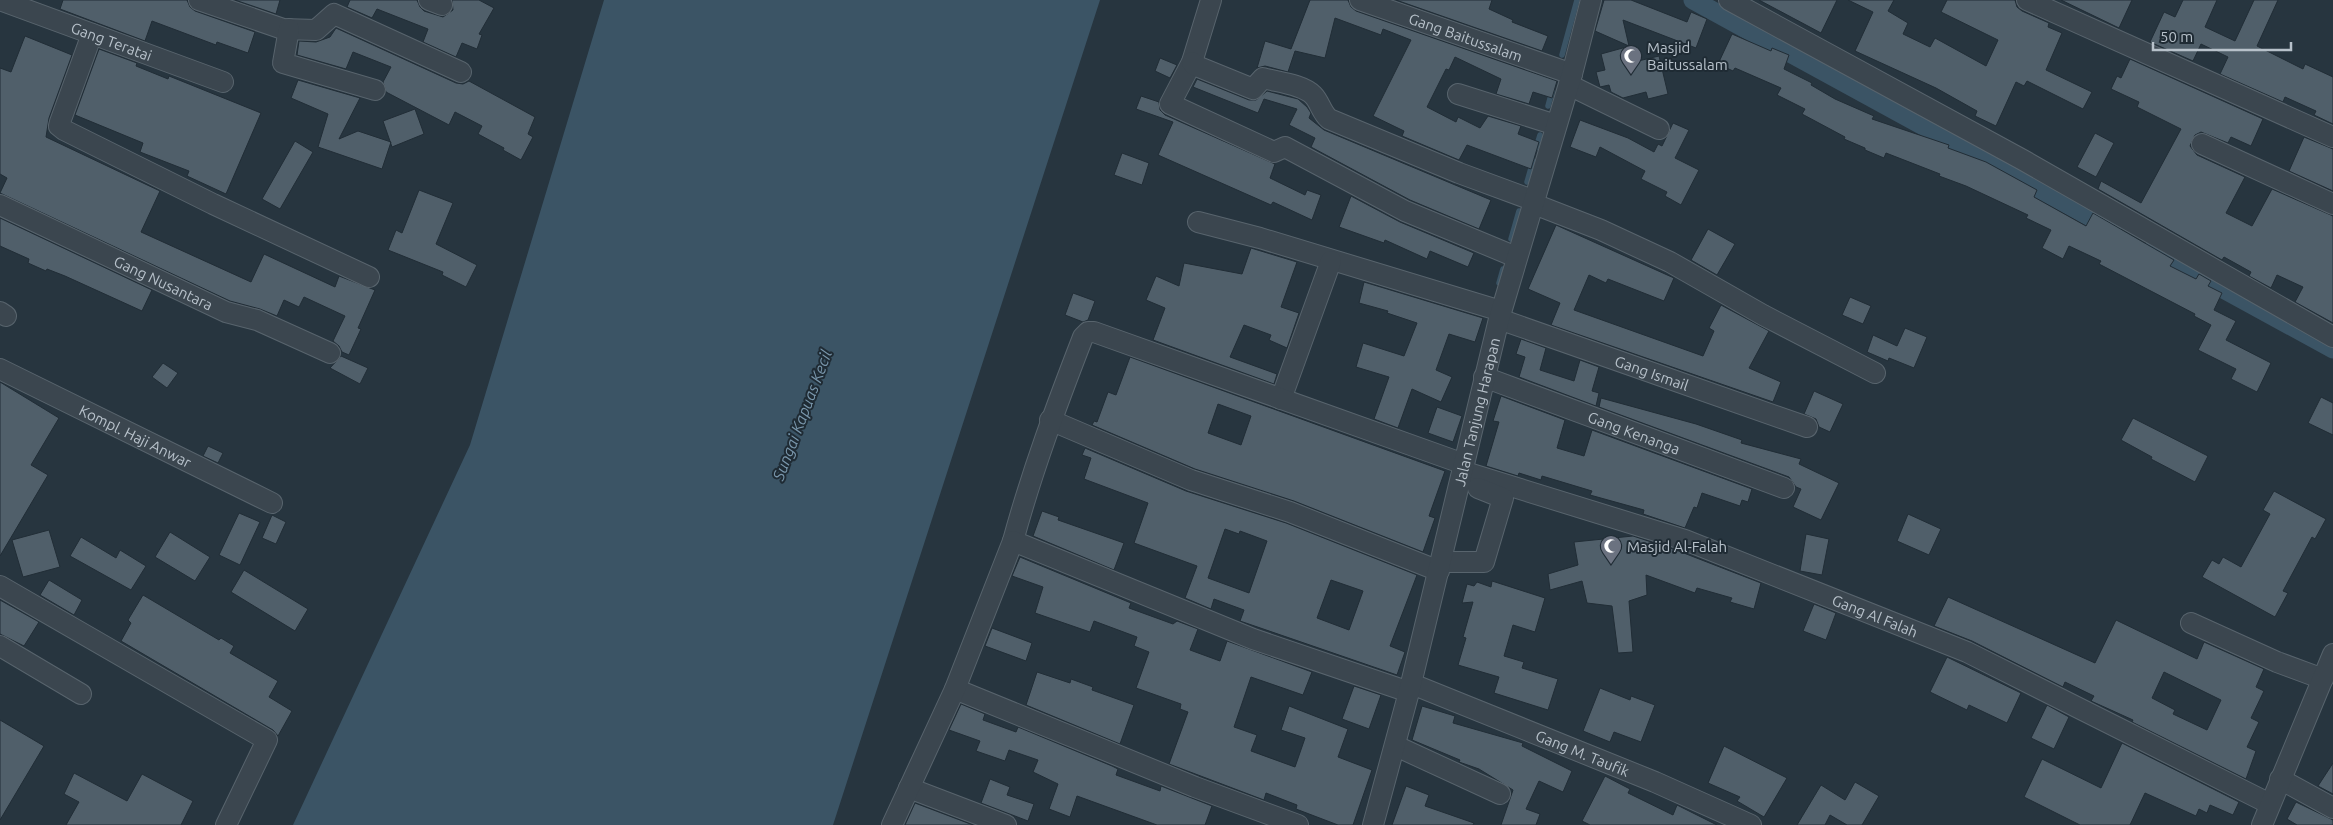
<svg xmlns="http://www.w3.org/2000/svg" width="2333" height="825" viewBox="0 0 2333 825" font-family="Ubuntu,sans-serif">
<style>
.water{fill:#3b5465}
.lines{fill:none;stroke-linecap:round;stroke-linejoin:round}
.stream{stroke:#3b5465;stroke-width:5.5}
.canal{stroke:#3b5465;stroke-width:19}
.building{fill:#505f6a;stroke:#212d36;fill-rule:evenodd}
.minor-casing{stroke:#58646d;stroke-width:22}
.minor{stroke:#3b464f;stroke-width:20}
.labels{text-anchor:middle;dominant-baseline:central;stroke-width:4;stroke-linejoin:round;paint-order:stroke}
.street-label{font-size:15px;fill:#b7c1ca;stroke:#1f2b34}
.poi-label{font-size:15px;fill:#b7c1ca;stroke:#1f2b34;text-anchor:start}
.water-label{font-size:16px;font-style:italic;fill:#7996ab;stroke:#1f2b34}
</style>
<rect width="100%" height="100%" fill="#27353f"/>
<path class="water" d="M604,0H1100L833,825H293L470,445Z"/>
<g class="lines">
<path class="stream" d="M1562,55L1577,0
M1548,106L1552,91
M1536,148L1540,135
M1527,182L1533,161
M1511,239L1519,211
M1499,283L1503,269"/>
<path class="canal" d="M1693,0L2112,229
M2152,250L2333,349"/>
</g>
<path class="building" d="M63,0H187L190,7L195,11L255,32L248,53L217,42L216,45L152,21L145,41L60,9Z
M235,0H280L276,14Z
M350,0H417L420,7L424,11L443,17L453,10L452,0H479L494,8L479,34L482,35L477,49L462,43L456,57L423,42L428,29L377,9L372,18L347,7Z
M1310,0H1348L1351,7L1356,11L1557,81L1552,98L1533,92L1529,104L1496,94L1501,79L1455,57L1449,70L1446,69L1427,107L1456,122L1458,117L1480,128L1488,116L1521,126L1518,134L1539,142L1531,169L1467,145L1459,160L1402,136L1404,131L1373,116L1411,40L1383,29L1381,35L1335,18L1325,58L1295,51L1288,72L1265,66L1257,68L1265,41L1291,49Z
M1396,0H1492L1489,9L1513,20L1512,22L1548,36L1542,51Z
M1604,0H1631L1687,22L1691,12L1707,19L1696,48L1623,20L1629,46L1595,31Z
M1759,0H1837L1821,33Z
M1848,0H1894L1888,11L1908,23L1903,34L1930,47L1935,38L1986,66L1998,40L1941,12L1947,0H2015L2017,7L2022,11L2049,23L2048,27L2062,33L2046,70L2092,92L2083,109L2027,81L2024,86L2016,82L1996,126L1975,116L1977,111L1936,88L1855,51L1873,12Z
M2061,0H2132L2119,28Z
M2183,0H2217L2205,27L2235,41L2254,0H2278L2257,46L2303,69L2305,64L2333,77V124L2314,115L2316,111L2285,97L2283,102L2220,74L2228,57L2201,44L2193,61L2150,42L2164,12L2175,17Z
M336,28L456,83L463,84L469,81L535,117L528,134L533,137L521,160L503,150L504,148L478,134L482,126L455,112L449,125L386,92L383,82L391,67L353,52L346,69L297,55L299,41L316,42L330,37Z
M1732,34L1771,51L1772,48L1789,55L1784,69L1812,83L1811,85L1835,99L1874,116L1872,119L1949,145L1948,148L1986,162L2037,190L2034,197L2086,226L2093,213L2174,260L2170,266L2196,279L2199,274L2211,281L2208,286L2222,293L2214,310L2236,321L2226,340L2271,363L2257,392L2231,379L2236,369L2198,350L2211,325L2194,316L2195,314L2099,264L2101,261L2069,246L2063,259L2042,248L2051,230L2026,218L2028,215L1966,186L1939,176L1940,174L1886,153L1884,158L1865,150V148L1844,139L1845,137L1802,114L1805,109L1777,95L1781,88L1735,68L1733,71L1718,64Z
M25,36L72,55L49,118L46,137L160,191L141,232L251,282L264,254L335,287L339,276L375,290L358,328L361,329L349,355L342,352L339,346L333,341L345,316L304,297L299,307L284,300L277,316L260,309L230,301L0,193L7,178L0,174V68L11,72Z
M1630,46L1634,62L1659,56L1668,94L1648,99L1646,92L1623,98L1611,92L1609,85L1600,87L1596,72L1605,70L1601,54Z
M99,49L137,63L136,66L168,79L169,76L261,113L226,194L187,176L189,171L140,152L143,143L75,115Z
M1160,58L1177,65L1170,78L1155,71Z
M2130,59L2263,119L2251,146L2231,137L2228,143L2201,132L2195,135L2190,146L2197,155L2245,177L2226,213L2252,226L2272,189L2333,216V323L2295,302L2303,287L2277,275L2271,288L2249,276L2251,272L2224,257L2222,260L2098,189L2101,181L2141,203L2181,129L2137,107L2139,102L2111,89L2117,76L2121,78Z
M1197,79L1249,100H1256L1267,91L1298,99L1307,107L1311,113L1309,118L1324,130L1491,200L1479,229L1410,200L1311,147L1315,138L1289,125L1297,109L1264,99L1258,113L1193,87Z
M298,80L360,98L339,139L358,131L391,142L382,169L318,147L328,114L291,98Z
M1141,96L1159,102L1160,110L1165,115L1275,164L1270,178L1305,195L1307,190L1321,195L1312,220L1273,202L1271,205L1158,155L1173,122L1136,109Z
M415,109L424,134L392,147L383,121Z
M1580,120L1628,138L1654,152L1658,144L1662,146L1673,123L1689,130L1675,158L1699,170L1681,205L1665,196L1667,192L1641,179L1645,171L1600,147L1596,157L1570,147Z
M2095,133L2114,143L2096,177L2077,167Z
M2304,137L2333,149V191L2289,171Z
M295,141L313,152L280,209L262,199Z
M1122,153L1149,163L1142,185L1114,175Z
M419,190L453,203L436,244L477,265L466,287L442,275L443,272L388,250L396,230L402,233Z
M1351,196L1400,222L1474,253L1468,267L1430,251L1427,259L1385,240L1384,243L1339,227Z
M0,218L152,290L142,311L65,276L47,269L46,271L28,263L29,259L0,246Z
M1556,225L1674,278L1664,301L1608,279L1606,283L1589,275L1574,310L1703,356L1714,331L1709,328L1721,305L1769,331L1749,368L1781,382L1773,402L1551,325L1560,303L1528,289Z
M1708,229L1735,244L1717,275L1691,260Z
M1251,248L1297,262L1281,307L1299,313L1287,348L1269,340L1271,335L1244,325L1230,357L1277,374L1274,384L1153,340L1165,308L1146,300L1156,276L1179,286L1184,263L1242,274Z
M1364,282L1483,318L1475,342L1449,334L1436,370L1452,377L1441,402L1412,389L1398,428L1374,419L1389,377L1356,367L1363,343L1404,356L1417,323L1387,313L1388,311L1359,303Z
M1073,293L1095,301L1088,320L1083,322L1065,315Z
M1850,297L1871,306L1863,324L1842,315Z
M1905,328L1927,337L1914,368L1889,358L1888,361L1867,352L1873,335L1897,346Z
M1521,339L1546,348L1540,370L1574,381L1580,360L1599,367L1592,391L1599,393L1596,406L1519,377L1525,357L1516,354Z
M341,356L368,368L360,384L330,368Z
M1130,357L1445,471L1429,516L1435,518L1423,552L1294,501L1195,469L1092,425L1094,421L1097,422L1108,392L1116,395ZM1218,404L1251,416L1241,445L1208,433Z
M163,363L178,373L167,388L152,377Z
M0,382L59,418L31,465L48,475L0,556Z
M1814,391L1843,404L1830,432L1819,427L1816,419L1804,414Z
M1501,396L1565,420L1557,448L1584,456L1592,430L1752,489L1748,502L1742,500L1740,506L1702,493L1697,508L1694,507L1685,528L1643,514L1644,510L1590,495L1592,491L1542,476L1541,480L1519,473L1518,476L1486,466L1499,422L1493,421Z
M2321,397L2333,403V435L2308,423Z
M1601,398L1696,424L1742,440L1741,443L1801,459L1799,464L1839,483L1821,520L1793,507L1801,489L1796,487L1789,477L1599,407Z
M1437,407L1462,416L1453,442L1428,433Z
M2133,418L2208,456L2195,482L2151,459L2152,457L2121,440Z
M208,446L223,453L218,463L203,456Z
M1085,448L1186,491L1286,523L1417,575L1390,646L1405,652L1397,675L1240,621L1244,610L1214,599L1211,609L1185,598L1197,566L1134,543L1148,503L1084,479L1091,458L1082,455ZM1225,529L1239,534L1240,531L1267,541L1249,593L1208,578ZM1331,580L1363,591L1349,630L1317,618Z
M2274,491L2326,519L2315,539L2312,537L2283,591L2288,593L2275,617L2202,577L2212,560L2219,564L2223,557L2241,567L2270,514L2263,510Z
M1042,511L1059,517L1058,520L1124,543L1114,570L1033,536Z
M239,513L260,522L240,565L219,555Z
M1908,514L1941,529L1929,555L1897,541Z
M272,515L286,522L276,544L262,538Z
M49,530L60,567L23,577L12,540Z
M170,532L210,557L195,581L155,557Z
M1806,534L1829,539L1822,575L1800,571Z
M1633,536L1676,550L1761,583L1754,609L1730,602L1732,598L1697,588L1695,593L1646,575L1647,595L1629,601L1633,652L1618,653L1612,606L1587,603L1582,581L1550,590L1548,574L1578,565L1574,542Z
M81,537L116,558L120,550L146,566L131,590L70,556Z
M1020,557L1131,603L1129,608L1173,624L1177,621L1198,629L1190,650L1220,661L1227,641L1312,672L1303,695L1251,677L1234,727L1257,735L1251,751L1295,767L1305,738L1281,730L1289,706L1348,729L1338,757L1372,770L1353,825H1338L1296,809L1297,805L1266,793L1264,800L1169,764L1188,712L1180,709L1181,704L1136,688L1149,652L1134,646L1137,637L1094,621L1090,632L1035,613L1043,587L1012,576Z
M244,570L308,609L295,631L231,592Z
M49,580L82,600L74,615L40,595Z
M1492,581L1545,598L1535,632L1513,625L1504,656L1524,662L1522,668L1558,679L1548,710L1494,693L1499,677L1458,665L1466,638L1463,637L1473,602L1462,603L1467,584L1474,586L1477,582L1491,587Z
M143,595L219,640L221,638L234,646L230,653L278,681L269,697L292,711L278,736L273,730L121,641L131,623L128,620Z
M1948,597L2095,663L2116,620L2197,659L2204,642L2264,669L2256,687L2264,691L2251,718L2259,722L2247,747L2256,751L2246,779L2132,722L2133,720L2091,701L2094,696L2065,682L2063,687L1972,641L1934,626ZM2164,672L2221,700L2207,730L2173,714L2175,710L2152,698Z
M0,600L39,622L24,646L0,634Z
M1814,604L1836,613L1826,640L1803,631Z
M992,628L1032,643L1026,661L985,646Z
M1947,657L2021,693L2007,723L1969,705L1967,710L1930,692Z
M1037,672L1070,683L1071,679L1093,687L1092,690L1134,705L1120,744L1026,705Z
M1354,686L1381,695L1369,729L1342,719Z
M1600,688L1630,700L1631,696L1655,705L1641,742L1614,732L1610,742L1583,731Z
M961,704L985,714L983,720L1016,732L1018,727L1112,766L1118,769L1116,775L1160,791L1161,786L1212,806L1205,825H1157L1077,796L1070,817L1049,809L1058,784L1033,772L1038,760L1009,750L1005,761L976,751L980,741L949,730Z
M2047,705L2069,717L2054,749L2031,738Z
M1422,706L1455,716L1453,723L1523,743L1522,746L1572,771L1563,792L1539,781L1526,809L1540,814L1536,825H1501L1513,790L1479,769L1459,762L1460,760L1412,740Z
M0,720L44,746L0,820Z
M2122,743L2239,802L2233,815L2210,805L2207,813L2199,809L2196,816L2145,793L2130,825H2080L2024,797L2042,759L2101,788Z
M1724,746L1787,778L1764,817L1737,801L1740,797L1708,783Z
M2333,763V794L2318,786Z
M74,773L127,801L142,774L193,801L181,825H66L79,802L64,794Z
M1605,776L1630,789L1628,793L1673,815L1677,805L1717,825H1590L1582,821Z
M990,779L1010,787L1007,795L1034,804L1028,821L981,803Z
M1855,782L1879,796L1862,825H1847L1830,815L1825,825H1797L1821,785L1845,800Z
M1406,786L1429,795L1425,806L1474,823L1473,825H1392Z
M2296,802L2333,820V825H2297L2287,819Z
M915,803L973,825H905Z"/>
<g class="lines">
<g class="minor-casing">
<g id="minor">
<path id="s1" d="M0,0L223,82"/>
<path d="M199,0L283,29L316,30L334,14L461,72"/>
<path d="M429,0L442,5"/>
<path d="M1211,0L1192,62L1170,104L1274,152L1285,147L1405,211L1516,257"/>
<path id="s2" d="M1360,0L1572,74"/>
<path d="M1729,0L2023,160L2333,337"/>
<path d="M2027,0L2333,137"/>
<path d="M289,29L283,63L375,90"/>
<path d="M92,34L60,122L59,126L64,130L213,204L369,277"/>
<path d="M1192,62L1194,65L1253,89L1263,78C1277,82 1302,84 1313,95C1320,102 1321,112 1329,119L1459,173L1535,201"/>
<path d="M1569,85L1659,129"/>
<path d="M1458,94L1556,125"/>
<path d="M2202,144L2333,204"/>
<path d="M1534,204L1601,230L1670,262L1763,315L1875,373"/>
<path id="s3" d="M0,205L226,312L257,320L330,353"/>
<path d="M1198,222L1260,238L1501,311"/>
<path d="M0,312L6,316"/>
<path id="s4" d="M1499,319L1807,427"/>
<path id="s5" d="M0,369L272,503"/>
<path id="s6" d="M1484,377L1784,488"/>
<path d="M1281,399L1331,261"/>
<path d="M1050,420L1191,480L1290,512L1439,571"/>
<path id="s7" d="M1462,471L1685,540L1967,652L2270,804"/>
<path d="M1013,541C1032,471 1057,404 1083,337L1088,332H1094L1464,464"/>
<path d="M1442,562H1484L1503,498L1478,488"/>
<path d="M0,586L267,740L226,825"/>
<path d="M2191,623L2277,662L2323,679"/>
<path d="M0,646L81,694"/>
<path id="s8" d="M1412,684L1655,782L1751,825"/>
<path d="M955,689L1195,787L1298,825"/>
<path d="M1396,746L1500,794"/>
<path d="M2280,779L2333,808"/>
<path d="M909,788L1006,825"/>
<path d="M892,825L955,689L1013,541L1253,639L1409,692"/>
<path id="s9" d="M1373,825L1409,692L1499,319L1572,74L1591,0"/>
<path d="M2262,825L2333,654"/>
</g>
</g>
<use href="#minor" class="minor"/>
</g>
<defs>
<g id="mosque-pin" transform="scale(1.125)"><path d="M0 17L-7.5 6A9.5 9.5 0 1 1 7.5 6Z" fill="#6b7280" stroke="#1f2b34"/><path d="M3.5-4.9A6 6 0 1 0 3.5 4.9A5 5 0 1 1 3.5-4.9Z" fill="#fff"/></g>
</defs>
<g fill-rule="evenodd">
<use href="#mosque-pin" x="1631" y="56"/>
<use href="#mosque-pin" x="1611" y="546"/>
</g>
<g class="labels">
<g class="street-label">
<text stroke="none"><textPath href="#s2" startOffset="112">Gang Baitussalam</textPath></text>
<text stroke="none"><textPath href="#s1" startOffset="119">Gang Teratai</textPath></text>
<text stroke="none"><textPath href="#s3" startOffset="181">Gang Nusantara</textPath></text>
<text stroke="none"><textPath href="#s4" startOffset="162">Gang Ismail</textPath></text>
<text stroke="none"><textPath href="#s9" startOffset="426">Jalan Tanjung Harapan</textPath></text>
<text stroke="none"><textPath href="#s6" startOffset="160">Gang Kenanga</textPath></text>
<text stroke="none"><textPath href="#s5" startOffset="151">Kompl. Haji Anwar</textPath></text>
<text stroke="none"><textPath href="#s7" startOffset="438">Gang Al Falah</textPath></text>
<text stroke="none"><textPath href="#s8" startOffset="184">Gang M. Taufik</textPath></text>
</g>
<g class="poi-label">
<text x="1647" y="47">Masjid<tspan x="1647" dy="17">Baitussalam</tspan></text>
<text x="1627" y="546">Masjid Al-Falah</text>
</g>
<g class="water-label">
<text transform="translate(802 415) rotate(-69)">Sungai Kapuas Kecil</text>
</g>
</g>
<path d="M2153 42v8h138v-8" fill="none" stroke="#b7c1ca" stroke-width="2.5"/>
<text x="2160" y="42" font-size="15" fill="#b7c1ca" stroke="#1f2b34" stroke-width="4" paint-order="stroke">50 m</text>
</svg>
